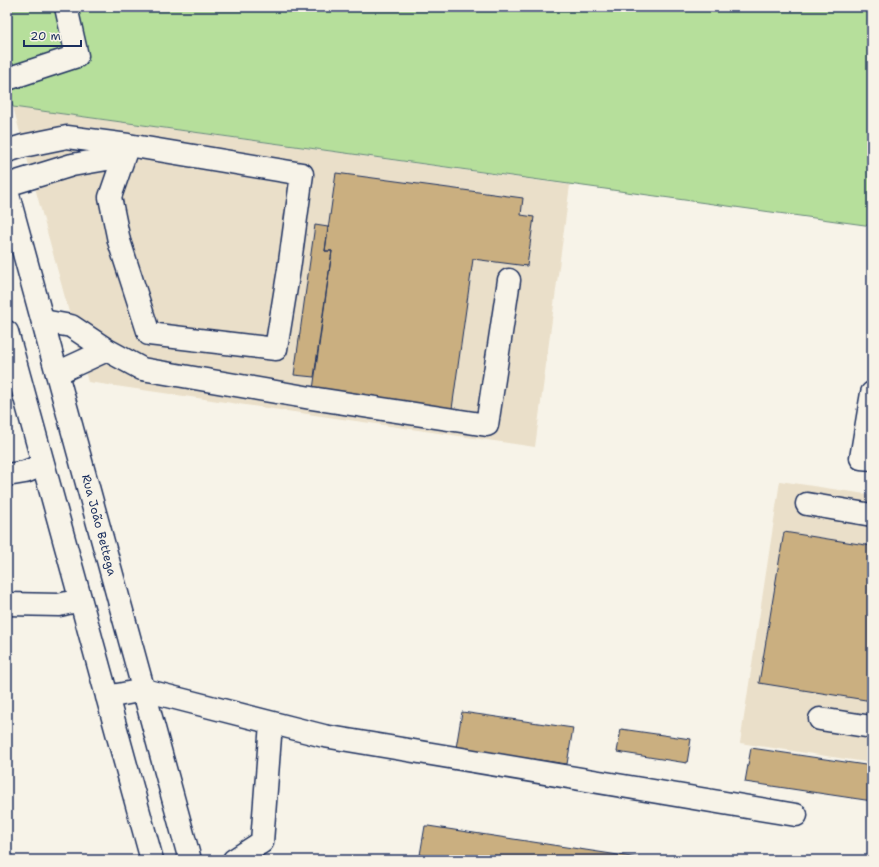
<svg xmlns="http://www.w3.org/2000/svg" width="879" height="867" viewBox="0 0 879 867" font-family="'Shantell Sans',sans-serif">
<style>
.built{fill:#eadfc9}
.green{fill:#b6df9b;stroke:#68877c}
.building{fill:#caaf80;stroke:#1b2f5e}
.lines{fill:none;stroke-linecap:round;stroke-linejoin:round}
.minor-casing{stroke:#1b2f5e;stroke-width:25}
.major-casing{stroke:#1b2f5e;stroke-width:25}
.minor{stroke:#f7f3e8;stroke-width:22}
.major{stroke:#f7f3e8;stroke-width:22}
.labels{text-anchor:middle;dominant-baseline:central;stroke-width:3.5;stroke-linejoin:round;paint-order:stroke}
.street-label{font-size:12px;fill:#1b2f5e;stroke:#f7f3e8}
</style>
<rect width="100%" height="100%" fill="#f7f3e8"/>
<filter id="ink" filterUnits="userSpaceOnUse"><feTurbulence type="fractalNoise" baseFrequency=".025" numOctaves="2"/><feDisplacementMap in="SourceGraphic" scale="8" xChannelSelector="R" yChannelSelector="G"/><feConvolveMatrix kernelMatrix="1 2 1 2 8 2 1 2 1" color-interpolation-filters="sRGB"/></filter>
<g filter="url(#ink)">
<path class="built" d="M13,107L570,185L535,447L88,382Z
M780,481L872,495V763L740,743Z"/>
<path class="green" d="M7,7H872V226L13,107L7,87Z"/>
<path class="building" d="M336,173L523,198L521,215L534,217L527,266L473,259L451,416L312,397L332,251H325Z
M315,225L328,227L325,251H332L314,377L294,375Z
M784,532L872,546V701L759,683Z
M462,712L573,728L567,764L456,748Z
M621,729L691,739L687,763L617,752Z
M751,748L872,766V801L745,782Z
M425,826H428L651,860H452L420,855Z
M420,855L452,860H419Z"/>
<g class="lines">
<g class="minor-casing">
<path id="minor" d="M7,79L77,56L66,7
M7,151L23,146L67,137L128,145L302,174L289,269L276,349L149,334L119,241L110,197L128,145
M7,185L72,165L107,159L128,145
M43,321L71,326L107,350L142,369L311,398L487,425L509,280
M57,373L107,350
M872,393L861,458L872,459
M7,475L25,472L43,465
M807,504L872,515
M7,604L59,605L80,600
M144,690L324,736L796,815
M820,719L872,727
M234,860L262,842L271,723"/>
</g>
<g class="major-casing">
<path id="major" d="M7,191L190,860
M7,332L152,860
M107,697L144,690"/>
</g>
<use href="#minor" class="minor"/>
<use href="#major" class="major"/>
</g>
</g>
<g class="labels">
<g class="street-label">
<text transform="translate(99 525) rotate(75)">Rua João Bettega</text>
</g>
</g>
<rect width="879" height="867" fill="none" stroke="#f7f3e8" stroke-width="24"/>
<rect x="12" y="12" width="855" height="843" fill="none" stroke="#1b2f5e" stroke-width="1.5" filter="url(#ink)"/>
<path d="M24 40v6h57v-6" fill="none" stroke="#1b2f5e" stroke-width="2"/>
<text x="30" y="40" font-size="12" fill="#1b2f5e" stroke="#f7f3e8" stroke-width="3" paint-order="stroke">20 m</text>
</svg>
